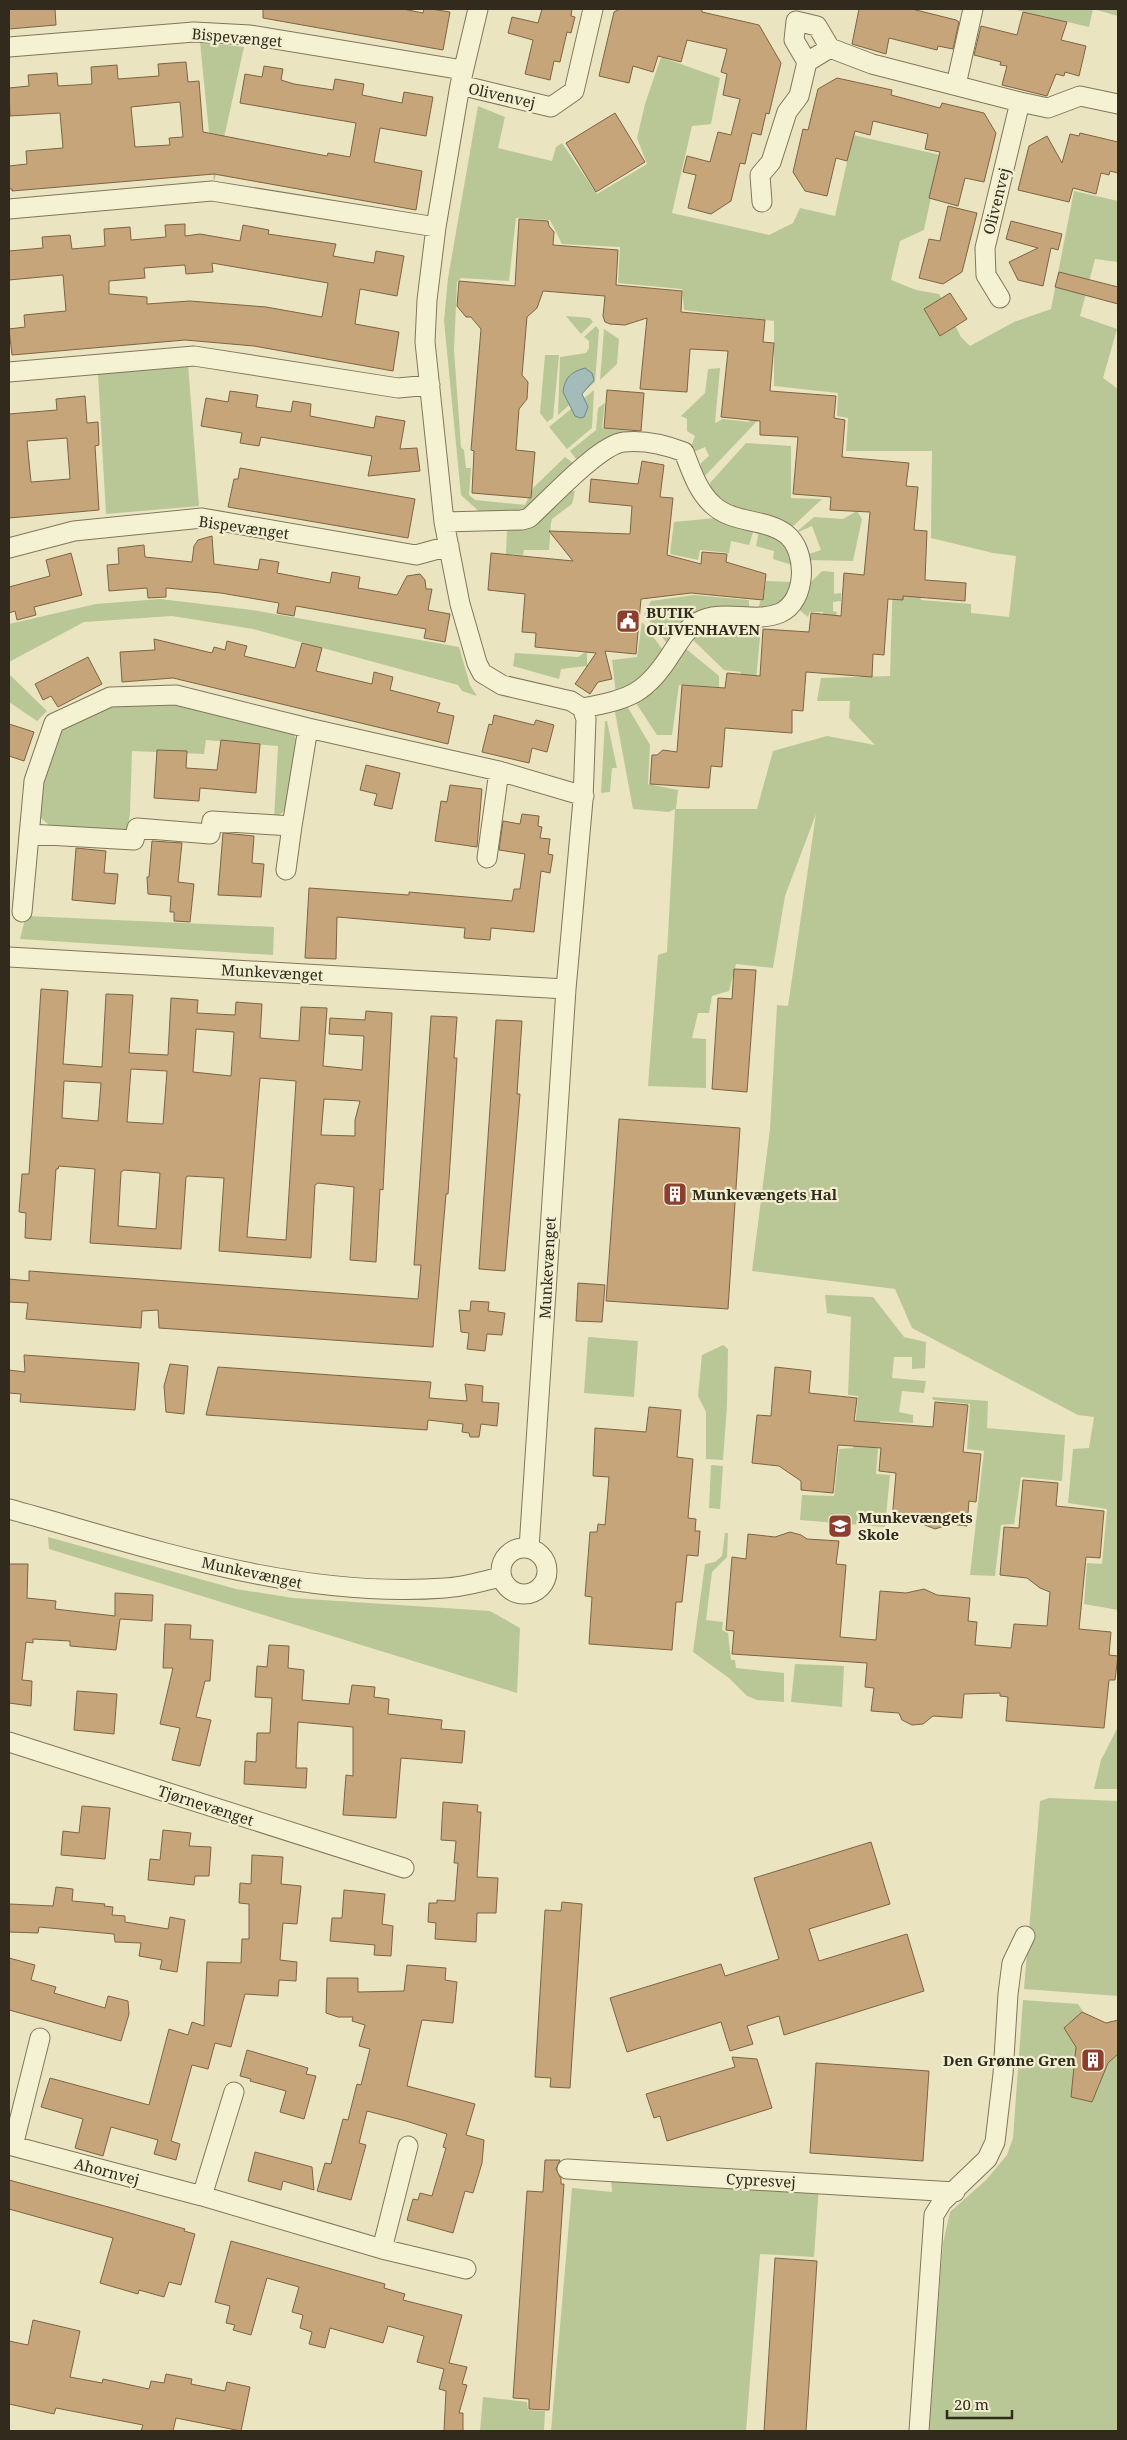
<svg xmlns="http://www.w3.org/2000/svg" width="1127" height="2440" viewBox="0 0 1127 2440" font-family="'Noto Serif',serif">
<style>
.green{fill:#b9c796}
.water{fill:#a3bcb9;stroke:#6b8987}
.building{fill:#c5a579;stroke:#7f6442;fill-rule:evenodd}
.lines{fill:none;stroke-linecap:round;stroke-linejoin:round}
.minor-casing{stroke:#82765a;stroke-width:21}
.minor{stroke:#f5f1d3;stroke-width:19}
.labels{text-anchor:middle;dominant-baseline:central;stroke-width:4.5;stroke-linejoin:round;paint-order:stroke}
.street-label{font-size:15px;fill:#322b1d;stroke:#f2eed0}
.poi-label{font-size:15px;font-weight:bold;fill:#322b1d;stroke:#f2eed0;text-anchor:start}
</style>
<rect width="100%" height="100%" fill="#eae4c1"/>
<path class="green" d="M1013,9H1118V16L1093,9L1089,27Z
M200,42L244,47L214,183Z
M661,57L720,78L711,124L692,126L672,213L769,235L793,223L800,208L835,216L853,135L940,155L924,230L900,241L891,280L916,290L939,294L961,337L970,346L1014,322L1051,309L1074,191L1118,201V262L1095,259L1080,316L1117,329L1103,378L1118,389V1610L1084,1604L1087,1563L1102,1564L1107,1509L1068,1503L1073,1449L1089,1448L1094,1417L1078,1415L912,1328L895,1289L752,1271L770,1129L777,1005L788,1006L816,814L785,896L773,968L736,964L729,991L712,996L709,1013H698L692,1038L706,1039V1088L648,1086L658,955L667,952L675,809L669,812L633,809L615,712L619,707L627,706L650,745L648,784L678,790L676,809H757L773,751L827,736L875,745L849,718L850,701H817L821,678L890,676L893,575L919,578L921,600L971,604V613L1009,617L1016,556L993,553L931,538L932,451H846L848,418L837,416L838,393L774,386V321L684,310L682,289L618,283L620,247L562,244L550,220L516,218L509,281L461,278L457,282L454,350L461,447L464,450L466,468H471L469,495L475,500L525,505L533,488L565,457L572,462L570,471L526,513L483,515L461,495L444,321L448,278L478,106L505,117L498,148L552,161L556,147L562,143L597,194L647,164L637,138L645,104Z
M566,316L590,318L593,322L581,334Z
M596,326L599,330L595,382L558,415L560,357L586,353L589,348V341L584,337Z
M604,329L619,339L617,364L600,380Z
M545,355H559L553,418L547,422L540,413Z
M188,364L199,506L106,514L98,374Z
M720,368L715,423L723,419L749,422L753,417L760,418L703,478L701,475V463L709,456L705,447L694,452L691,447L695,436L687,431V419L681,416L705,393L708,369Z
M594,390L592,428L567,449L549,427Z
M605,403L602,428L639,432L638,435L577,460L570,451L596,430L598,408Z
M746,443L791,446V498L822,499L789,530L737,511L711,493L710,483Z
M570,491H575L572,504L552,519L551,523L549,550H524L523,555L506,554L507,530Z
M857,511L862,519L853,561L806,560V555L821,550L812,526L794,534L814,517L843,519Z
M715,518L754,529L749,545L731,541L729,553L700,550L698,560L670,554L674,522Z
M759,531C777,537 790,546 792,565L773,559L774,551L756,546Z
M822,571L834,572V594L841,593V601L833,602V611L837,612L835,625L823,624V612H810L808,617L797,608L807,586Z
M766,581L794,582L788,596L772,610L722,608L669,646L644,614L651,601L694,595L749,600V606L759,607L760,601H763Z
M160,599L252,610L459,647L470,685L477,696L462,691L458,685L253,629L172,616L84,622L9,662V624L96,604Z
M642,622L666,654L650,676L616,695L612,660L637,657Z
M714,624L761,626L756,680H740L741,672L724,670L691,638Z
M684,647L719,676V687L679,685L672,735H657L634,700L655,692Z
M587,651V666L561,669L559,679L513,666L515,653L578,657Z
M9,674L47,711L37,721L9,702Z
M173,703L293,732L296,740L287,809L274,819L278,746L206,740L204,754L132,751L130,813L127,835L52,828L40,817L42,784L58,732L111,705Z
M605,721H607L617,768H612L610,792L601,793Z
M26,916L274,927L273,955L20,939Z
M825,1295L873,1297L904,1337L926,1342L925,1368L912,1369V1357H894L892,1378L926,1381L924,1393L902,1391L899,1412L913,1415V1423L880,1421L876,1474L890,1475L885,1527L800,1520L802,1495L834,1496L839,1449L853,1448L858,1396L848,1395L851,1317L827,1313Z
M588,1337L638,1341L634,1397L584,1393Z
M723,1345L728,1349L727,1406L723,1460L706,1459V1412L698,1396L702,1355Z
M932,1397L988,1401L987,1428L1065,1435L1062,1481L1021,1477L1014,1524L1001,1525L995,1576L970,1575L984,1451L967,1449L970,1404L933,1400Z
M711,1465L723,1466L720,1509L709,1508Z
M725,1533H728L727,1557L712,1572L706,1620L723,1622L722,1630L728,1633L731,1660H735L736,1668L784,1673V1702L757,1700L747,1696L729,1678L693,1652L705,1564L715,1562L722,1556Z
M48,1537L236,1589L293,1598L490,1611L520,1628L517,1693L49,1549Z
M795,1664L844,1666L842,1707L791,1702Z
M1118,1727V1789H1094L1101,1760Z
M1049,1798L1118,1801V1996L1024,1989L1040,1801Z
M1023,2000L1078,2004L1104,2042L1118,2041V2431H928L943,2243L950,2212L986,2180L1007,2155L1013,2138Z
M611,2177L819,2186L814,2257L760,2254L746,2431H551L572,2188L612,2192Z
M483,2397L527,2402L528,2410L545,2411L544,2431H480Z"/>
<path class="water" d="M585,368L592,373L594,380L582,394L588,407L584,417L580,418L575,416L563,392C565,377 571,372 585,368Z"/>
<path class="building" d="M9,9H55L56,25L9,29Z
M263,9H403L423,13L424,9H431L450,12L443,50L263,18Z
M542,9H572L571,16L575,17L571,33L567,32L560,62L554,61L550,80L525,74L533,40L508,33L512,17L538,23Z
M620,9H702V12L759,25L781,63L769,114L766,113L761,135L752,133L745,164L740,163L731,201L711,214L688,208L696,175L683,172L687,156L710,162L718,132L731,135L740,99L723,95L727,74L721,72L727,49L687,40L681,62L658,56L653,72L633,66L629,83L599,76L614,12Z
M859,9H912L956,20L959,22L953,49L938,46L937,50L889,38L886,54L852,44Z
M1023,12L1067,22L1061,40L1086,46L1079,76L1065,72L1064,76L1056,74L1047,96L1002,85L1007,66L1000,65L1001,62L974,55L981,26L1017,35Z
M186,62L188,82L199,81L203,132L327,156L328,153L350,157L356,123L240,103L245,74L262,77L264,66L283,69L281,80L294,84L333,90L335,79L364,84L362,95L402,103L404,92L433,97L426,136L380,128L374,162L422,171L416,210L214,174L12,191V189H9V166L27,164L26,151L63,148L60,113L10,116L9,88L29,86L28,75L57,73L58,86L92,84L91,67L117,65L118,79L159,76L158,64ZM180,102L183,137L169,138L170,145L135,147L131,107Z
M837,78L892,90L891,95L940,108L942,103L984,113L996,133L984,182L965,178L958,206L929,198L940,152L925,149L928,134L873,121L870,135L855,131L847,161L836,158L827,196L805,191L793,172L803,129L808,130L818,89Z
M615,113L645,162L596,192L566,143Z
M1080,133L1118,142V173L1110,171L1109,175L1101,173L1096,194L1073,188L1069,202L1018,190L1029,146L1047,136L1062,163L1070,134L1079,136Z
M948,206L977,213L962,272L943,284L919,278L929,239L940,241Z
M519,219L548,221L549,226L554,232L553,245L618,250L616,285L682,291L681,312L765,320L763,342L774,343L770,391L836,396L834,418L845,420L842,457L909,463L906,486L918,487L914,530L927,531L925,580L966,583L965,601L903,596V600L888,599L884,655L873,654L872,677L806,672L803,711L792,710V733L725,728L722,767L711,766L709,788L650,784L652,755H657L663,750L677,752L682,685L725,688L727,673L760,676L763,629L809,632L811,613L841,616L844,573L864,575L870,512L830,510L831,497L793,494L798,437L760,435V421L721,417L728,351L690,349L687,392L640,389L647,318L625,325L610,324L605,322L603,316L605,296L543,291L537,308L527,317L522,375L528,382L527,399L519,409L516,450L535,452L531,498L472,493L474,451L471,450L481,329L471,317H466L457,306L459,281L515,286Z
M1011,221L1062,234L1058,250L1051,248L1043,286L1018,280L1009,262L1038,248L1006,239Z
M185,224V236L200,234L240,241L243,225L269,230L268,234L336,244L333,256L374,263L376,251L404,256L397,296L360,289L355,324L399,332L393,371L254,346L185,340L12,355L9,329L25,327L24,315L66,311L63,275L9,280V251L43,248L42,237L70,235L72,249L105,246L104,229L130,227L131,240L166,237L165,225ZM212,263L328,283L322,317L266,307L190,301L147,304V297L109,294V281L145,278L144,268L185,265L186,274L213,272Z
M1059,272L1118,287V304L1055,287Z
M950,293L967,319L940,336L924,309Z
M607,390L644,393L641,431L604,428Z
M230,391L258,395L256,407L291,412L293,401L311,404L310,416L374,428L376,416L405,421L400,449L417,448L420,471L368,476L372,456L261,437L259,446L240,443L242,433L201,426L206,398L228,402Z
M85,396L87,423L98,422L99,445L95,446L99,510L9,518V414L57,410L56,399ZM67,438L70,479L31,482L27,441Z
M642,461L664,465L660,497L673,498L667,555L701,564L702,552L727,554L726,562L766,574L763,600L691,593L641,599L636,654L605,651L612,679L598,682L590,694L575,684L596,653L535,647L536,633L522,632L525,594L488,590L491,553L573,561L549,531L630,534L632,506L589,502L591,479L638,484Z
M240,468L415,499L408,538L228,507L234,479H238Z
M212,536L214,564L258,570L260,559L279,562L277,573L330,583L332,572L360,577L358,588L397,595L407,576L420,574L425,580L426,589H432L428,610L450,614L445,642L424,638L426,629L296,606L294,616L277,613L279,603L221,593L166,588V597L148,598L147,588L109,591L107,565L119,564L118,548L144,545L145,557L192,562L194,546L198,540Z
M71,553L82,595L34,607L36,615L17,620L15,611L9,613V587L50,576L46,560Z
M154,639L212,653L214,647L225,650L227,641L247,646L244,656L295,668L302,643L322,648L316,671L372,684L374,672L393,677L390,690L440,703L437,712L454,716L448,744L173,678L122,682L120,652L155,650Z
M88,657L102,684L58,707L51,696L43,700L35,684Z
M494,715L534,725L536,720L554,725L547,752L532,748L529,763L482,752L489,724L492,725Z
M9,724L34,732L24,761L9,756Z
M221,740L260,744L256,793L200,788L199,801L154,798L157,750L187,751L186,768L217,770Z
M366,765L400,773L392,809L374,805L377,794L360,790Z
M450,785L482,789L477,847L435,841L441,801L447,802Z
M522,814L539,816L538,826L542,827L540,838L550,839L548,854L553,855L550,873L541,871L534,932L491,928L490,940L464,938L465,928L337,917L336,959L305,958L309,888L409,895V892L512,901L514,889H520L525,854L499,850L503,821L520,824Z
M223,833L254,836L252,863L264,864L261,897L218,895Z
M152,841L182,843L178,882L194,884L190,922L174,921V912H170L171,896L148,894L147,877H149Z
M76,848L106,851L104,873L118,874L115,904L72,900Z
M734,969L756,970L747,1092L712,1089L718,998L732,999Z
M41,989L68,991L63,1064L102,1067L106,994L133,995L129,1053L168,1055L171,998L198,1000L197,1013L235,1015L236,1002L262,1004L260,1038L299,1041L301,1007L327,1008L323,1066L362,1070L364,1036L329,1034L330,1018L365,1020L366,1011L392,1013L383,1190L380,1189L376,1262L350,1260L354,1187L318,1183L315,1185L311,1258L219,1251L224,1178L188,1176L186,1177L181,1249L90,1243L95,1169L59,1166L58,1169H56L51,1240L25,1238L26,1213L19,1212L22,1174H29ZM196,1029L234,1032L231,1076L193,1072ZM131,1069L167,1071L163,1124L127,1122ZM260,1078L296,1081L286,1240L247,1237ZM64,1081L101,1083L98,1121L62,1118ZM324,1099L360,1101L355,1120V1136L321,1135ZM124,1170L160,1173L156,1229L118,1226L121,1172Z
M431,1016L457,1017L454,1058H457L448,1194H446L433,1347L159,1328L158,1310L142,1311L141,1328L26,1319L28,1303L9,1302V1279L29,1281V1271L418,1299L421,1265H414Z
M496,1020L522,1021L517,1094H520L505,1271L479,1269Z
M619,1119L740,1128L728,1309L606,1301Z
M578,1283L605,1285L602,1322L576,1321Z
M471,1301L489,1302L488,1311L505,1313L502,1335L487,1334L485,1351L467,1349L469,1333L461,1332L459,1310L470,1311Z
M24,1355L139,1363L135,1410L20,1402L21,1394L9,1393V1370L25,1372Z
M170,1364L188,1366L184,1414L166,1412L164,1386Z
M218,1367L431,1382L429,1398L467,1401L465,1384L483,1386L482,1402L499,1403L497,1426L481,1424L479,1437H470L469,1433L462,1432L463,1424L428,1420L427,1430L206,1415Z
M775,1367L811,1371L809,1393L857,1398L854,1421L933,1427L935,1402L968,1405L963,1452L981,1454L976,1502L969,1501L967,1526L951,1524L935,1529L920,1523L892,1520L896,1473L879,1471L881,1448L838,1445L833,1493L801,1490V1481L779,1466L752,1463L757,1415L771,1416Z
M649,1407L681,1410L677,1457L693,1459L688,1518L696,1519L695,1531H700L698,1556L687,1555L682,1602H676L672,1650L589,1644L592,1597L585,1596L590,1532H597L598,1524L605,1525L609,1477L593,1476L595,1428L646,1432Z
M1023,1480L1058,1483L1056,1506L1104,1511L1100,1558L1086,1557L1079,1629L1111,1632L1109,1655L1118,1656L1115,1680H1109L1104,1728L1006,1721L1008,1697L1000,1696V1693L964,1694L962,1718L933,1716L923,1724L912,1725L902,1720L899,1713L871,1711L874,1688L865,1687L867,1663L732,1654L734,1631L726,1630L732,1557L746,1559L748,1534L775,1537L790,1532L801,1535L807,1539L839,1541L836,1564L846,1565L840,1637L876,1640L880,1591L906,1593L924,1589L937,1595L970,1598L968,1621L977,1622L975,1645L1011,1648L1014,1624L1047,1626L1050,1592L1040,1588L1027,1578L1000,1575L1004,1527L1019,1528Z
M9,1564H28L27,1598L56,1601L55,1609L115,1616V1593L153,1595L152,1621L120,1619L116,1650L70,1646V1641L33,1639V1643L26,1642L22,1680L32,1681L31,1706L9,1703Z
M165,1624L191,1625L190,1639L213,1640L210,1681H205L196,1717L211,1720L200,1766L172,1760L180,1728L160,1724L173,1668H163Z
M269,1645L289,1646L288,1668L304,1670L302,1700L349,1704L352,1685L375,1687L374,1697L389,1699L388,1714L442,1720L441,1729L465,1731L462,1763L401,1758L396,1818L343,1815L346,1775L353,1776V1727L298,1722L296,1768H307L306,1788L244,1784L245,1761L256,1762L257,1733H270L272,1698L255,1697L257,1666L267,1667Z
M77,1691L117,1694L114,1734L74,1730Z
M443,1802L478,1805L477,1812H481L477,1877L498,1878L496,1913H477L476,1942L435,1939L436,1923L428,1922L429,1903H437V1900L455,1901L458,1863H454L456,1841L441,1840Z
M82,1806L110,1808L105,1859L61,1855L63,1831L79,1833Z
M163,1830L191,1833L189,1846L211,1847L209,1876H195L194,1885L148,1880L150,1859L160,1860Z
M871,1842L890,1904L809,1929L819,1961L907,1934L924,1991L784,2035L779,2016L747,2026L753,2044L730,2051L721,2022L627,2052L610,1998L721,1964L725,1976L779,1959L754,1878Z
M252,1855L283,1857L281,1884L301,1886L297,1924L283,1923L280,1960L297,1962L296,1981L279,1980L278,1996L245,1994L231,2047L215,2043L208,2069L192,2065L171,2141L180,2144L176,2160L154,2154L158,2140L111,2127L103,2156L75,2148L83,2119L41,2107L50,2078L149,2105L169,2029L188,2035L192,2022L204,2026L207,1962L241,1963L242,1939H249V1904L239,1903L240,1883L251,1884Z
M56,1887L73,1889L72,1901L105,1904L104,1906L113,1907L112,1915L125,1916V1922L168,1929L170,1917L185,1920L177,1972L160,1969L162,1960L139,1956L141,1943L115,1942L114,1934L39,1927L38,1933L9,1932V1904L53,1906Z
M344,1890L385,1894L382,1924L393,1926L391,1956L374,1955L375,1945L330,1941L332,1918H342Z
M562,1902L582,1904L570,2088L550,2087L551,2078L535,2077L545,1910L561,1911Z
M9,1958L35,1965L31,1980L56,1987L54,1993L105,2008L108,1996L128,2001L129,2014L121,2041L9,2010Z
M407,1965L446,1968L445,1980L457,1982L453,2023L422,2020L407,2086L475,2104L466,2135L484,2140L482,2163L473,2193L465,2191L453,2233L407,2220L413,2199L418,2200L420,2193L432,2196L446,2148L443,2147L447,2134L406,2121L367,2111L359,2143L366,2145L351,2200L317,2191L325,2163L331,2164L343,2119L348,2120L357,2084L361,2085L370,2049L359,2046L365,2025L352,2021L353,2017H338L326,2013L327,1978H358V1992L404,1991Z
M1082,2012L1106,2023L1118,2020V2054L1108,2063L1092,2102L1071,2097L1076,2047L1064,2028Z
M247,2050L308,2068L306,2074L316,2076L304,2119L280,2112L286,2091L250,2081L251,2079L240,2076Z
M732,2057L757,2059L772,2108L667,2141L660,2116L654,2118L646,2094L735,2067Z
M816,2063L929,2071L923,2161L810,2153Z
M255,2152L312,2167L314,2190L283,2181L281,2190L248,2181Z
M545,2160H560L556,2169L561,2179V2184H564L549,2410L529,2409V2399L513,2398L527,2191L543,2192Z
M9,2180L123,2211L185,2229L184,2231L195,2234L181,2285L169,2282L164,2297L139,2290L138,2294L100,2283L113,2238L9,2209Z
M231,2241L385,2284L384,2288L405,2294L403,2300L462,2315L449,2363L467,2367L462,2384L467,2385L459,2413H463V2431H444L446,2391L439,2389L444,2369L417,2362L424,2336L388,2326L383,2343L330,2328L325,2348L309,2344L312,2332L300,2328L303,2315L292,2312L299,2287L267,2278L251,2335L233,2330L235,2325L226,2323L230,2306L215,2302Z
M775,2258L817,2261L806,2431H764Z
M33,2320L80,2331L70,2377L102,2383L103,2379L149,2389L151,2381L164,2383L166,2374L192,2379L191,2384L225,2391L227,2382L250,2387L241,2431L176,2418L173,2431H141L143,2425L56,2408L54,2414L9,2404V2341L28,2345Z"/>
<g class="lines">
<g class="minor-casing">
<path id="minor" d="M478,9L460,85L436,227L427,300L425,342L444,522L460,604L477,663L482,673L502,685L571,701L582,708L586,719L583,800L566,989L529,1548
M9,47L194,32L250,35L463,70
M830,48L807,62L794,40L796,21L817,26L830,48L872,64L1020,102L1048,108L1080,96L1118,104
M460,85L551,107L574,91L593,9
M956,85L973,9
M762,202L760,175L771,162L787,112L799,96L807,62
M9,209L212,191L436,227
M1000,298L986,275L985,248L1020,102
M9,372L194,356L398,388L430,385
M444,522L522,520L529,518C548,501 600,444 624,442C643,440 666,445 684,452C691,470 698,492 713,505C733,524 765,518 786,534C808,551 807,601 780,613C754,624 723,608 698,622C687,627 680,641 673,651C646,694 631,699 582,708
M9,548L74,531L202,518L416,555L449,546
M29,834L134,840L137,828L210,834L212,821L292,826L308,728
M487,858L499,771
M286,870L292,826
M22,912L34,781L54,723L110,697L176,695L308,728L499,771L584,796
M9,957L566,989
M9,1509C151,1548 295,1599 445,1588C464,1587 483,1581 501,1577
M501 1571a23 23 0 1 1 46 0a23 23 0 1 1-46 0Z
M9,1742L404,1868
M9,2145L202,2196L382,2249L466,2269
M13,2146L40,2038
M567,2169L955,2192
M202,2196L234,2092
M382,2249L408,2146
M919,2431L934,2215L942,2202L987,2159L995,2142L1003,2074L1008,1994L1012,1963L1025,1936"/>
</g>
<use href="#minor" class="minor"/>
</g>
<defs>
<g id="civic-square" transform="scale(1.25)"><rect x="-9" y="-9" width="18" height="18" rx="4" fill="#8c3e2f" stroke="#f2eed0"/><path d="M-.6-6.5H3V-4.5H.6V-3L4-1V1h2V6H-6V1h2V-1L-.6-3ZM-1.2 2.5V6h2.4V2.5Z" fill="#fff"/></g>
<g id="building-square" transform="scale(1.25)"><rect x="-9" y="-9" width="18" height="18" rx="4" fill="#8c3e2f" stroke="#f2eed0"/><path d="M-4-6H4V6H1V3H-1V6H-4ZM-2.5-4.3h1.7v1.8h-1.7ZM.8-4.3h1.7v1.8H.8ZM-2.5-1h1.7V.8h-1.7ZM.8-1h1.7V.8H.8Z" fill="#fff"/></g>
<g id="school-square" transform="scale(1.25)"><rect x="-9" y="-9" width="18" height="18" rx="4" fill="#8c3e2f" stroke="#f2eed0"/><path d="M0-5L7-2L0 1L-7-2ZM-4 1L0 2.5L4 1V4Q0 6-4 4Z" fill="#fff"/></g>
</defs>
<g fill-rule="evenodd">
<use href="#civic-square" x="628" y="621"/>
<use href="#building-square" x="675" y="1194"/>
<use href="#school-square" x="840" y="1526"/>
<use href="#building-square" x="1093" y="2060"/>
</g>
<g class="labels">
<g class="street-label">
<text transform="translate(237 37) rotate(5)">Bispevænget</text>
<text transform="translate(502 95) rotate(13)">Olivenvej</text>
<text transform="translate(996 201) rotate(-76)">Olivenvej</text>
<text transform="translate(244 527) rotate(8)">Bispevænget</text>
<text transform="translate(272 972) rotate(3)">Munkevænget</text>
<text transform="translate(547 1268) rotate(-87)">Munkevænget</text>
<text transform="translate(252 1572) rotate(12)">Munkevænget</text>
<text transform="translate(206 1805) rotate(18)">Tjørnevænget</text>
<text transform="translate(107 2171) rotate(15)">Ahornvej</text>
<text transform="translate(761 2180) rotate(3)">Cypresvej</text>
</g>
<g class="poi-label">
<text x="646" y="612">BUTIK<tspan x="646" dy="17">OLIVENHAVEN</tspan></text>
<text x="692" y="1194">Munkevængets Hal</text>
<text x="858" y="1517">Munkevængets<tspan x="858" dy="17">Skole</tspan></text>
<text x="1076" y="2060" text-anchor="end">Den Grønne Gren</text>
</g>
</g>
<rect width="1127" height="2440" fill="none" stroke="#322b1d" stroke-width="20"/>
<path d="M947 2410v8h65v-8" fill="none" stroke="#322b1d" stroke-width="2.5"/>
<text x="954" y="2410" font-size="15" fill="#322b1d" stroke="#f2eed0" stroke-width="4" paint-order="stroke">20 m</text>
</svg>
